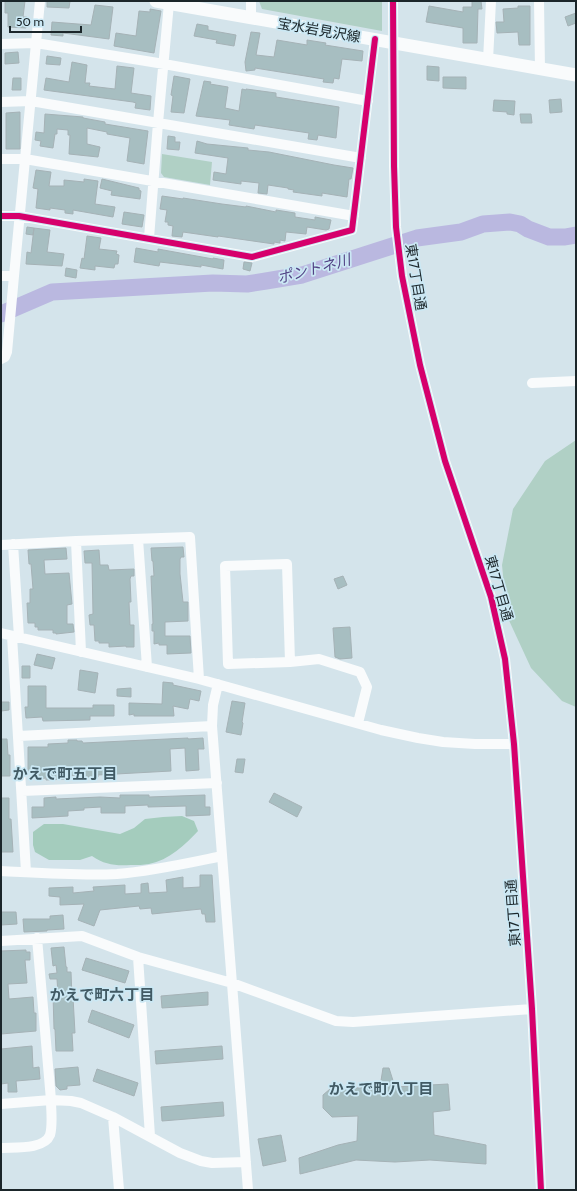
<svg xmlns="http://www.w3.org/2000/svg" width="577" height="1191" viewBox="0 0 577 1191" font-family="Cabin,'Noto Sans JP',sans-serif">
<style>
.green{fill:#b0d0c5}
.forest{fill:#a4ccbd}
.lines{fill:none;stroke-linecap:round;stroke-linejoin:round}
.river{stroke:#bab8e0;stroke-width:17}
.building{fill:#a7bec1;stroke:#a5b2b6}
.minor{stroke:#f9fbfc;stroke-width:10}
.major{stroke:#f9fbfc;stroke-width:13}
.cycleway-casing{stroke:#cbe8f4;stroke-width:8}
.cycleway{stroke:#d6006c;stroke-width:6}
.labels{text-anchor:middle;dominant-baseline:central;stroke-width:3.5;stroke-linejoin:round;paint-order:stroke}
.street-label{font-size:14px;fill:#1b262a;stroke:#cbe8f4}
.water-label{font-size:15px;font-style:italic;fill:#524285;stroke:#cbe8f4}
.neighbourhood-label{font-size:15px;font-weight:bold;fill:#415a64;stroke:#cbe8f4}
</style>
<rect width="100%" height="100%" fill="#d4e4eb"/>
<path class="green" d="M259,1H382V31L262,9Z
M162,154L212,162L210,185L164,177L161,173Z
M576,440V707L562,701L531,668L507,616L502,565L513,509L545,461Z"/>
<path class="forest" d="M182,816L194,821L198,831C185,845 169,860 149,864C144,865 137,865 131,865C116,866 105,865 92,856L80,860H49L35,852L33,845V832L44,824H63L120,834L134,828L145,819L163,817Z"/>
<g class="lines">
<path class="river" d="M1,314L52,292L213,283L247,284L266,281L302,275L417,238L461,232L483,224L510,222L520,224L528,229L549,237H565L576,235"/>
</g>
<path class="building" d="M5,1H25L23,17H27L26,28L8,27V13H5Z
M47,1H70L69,8L47,7Z
M472,1H481L482,9H478L477,43H463V28L426,22L429,6L463,12V7H472Z
M95,5L113,7L109,39L63,33V36L51,35L52,22L91,25Z
M518,6H530V45H519L518,32L497,33L496,22H504L503,9L518,8Z
M150,9L161,11L154,53L114,46L116,33L136,36L139,11L150,12Z
M576,13V23L568,26L565,17Z
M197,24L208,26V30L236,35L234,46L216,43L217,40L194,36Z
M251,32L260,33L256,55L274,57L277,40L307,45V40L326,43L325,45L363,51L362,61L342,59L339,79L334,78L333,83L323,82L324,79L255,68V70L246,71L245,62Z
M18,52L19,63L5,64V53Z
M47,56L61,58L60,65L46,64Z
M72,62L87,65L85,83H90L89,86L115,89L117,66L134,68L131,93L151,96L150,110L135,108L136,103L133,102L44,90L46,78L69,82Z
M427,66L439,67V81L427,80Z
M174,76L190,79L184,113L171,112L173,96L171,95Z
M443,77H466V89L443,88Z
M13,78H21V90H12Z
M204,81L211,82L210,84L228,87L225,108L239,111L242,89L246,90V89L276,93V97L339,107L336,138L318,135L317,140L308,139L309,133L255,125L254,129L229,125L230,120L196,116Z
M561,99L562,112L550,113L549,100Z
M494,100L515,101L514,115L507,114V112L493,111Z
M20,112V149H6V113Z
M45,114L83,117V118L105,122V124L148,131L144,164L127,161L130,138L107,134V132L87,128V144L100,147L98,157L69,154L70,135H68V130L57,129V134H55L53,148L40,146L41,141L35,140L36,132L44,133Z
M520,114H531L532,123H521Z
M168,136L175,137V142H180L179,150L167,149Z
M197,141L207,144L248,148V150L269,152L334,165L353,168L351,179H349L347,197L322,193V196L293,192L294,190L288,189V188L268,185L267,194L258,193L259,183L241,181V184L213,180L214,172L226,174L228,158L195,153Z
M36,170L51,172L49,186H64V180L84,182V179L98,181L95,204L115,207L113,217L73,210V214L65,213V210L50,208V210L36,208L38,189L33,188Z
M102,179L139,188V190L141,191L140,199L111,195L112,191L100,188Z
M162,196L183,199V198L222,204L246,207V206L276,212V210L295,213V217L315,220V217L331,220L329,229L326,230L307,227L306,234L286,232L285,241L280,240V243L274,242V244L218,236V237L183,232L182,237L172,236L173,226L168,225V222H165L167,210L160,209Z
M124,212L144,215L142,227L122,224Z
M27,227L34,228L33,235L26,234Z
M34,228L50,230L47,252L64,254L62,266L26,264L27,252L31,253Z
M87,236L101,238L99,249L117,251L116,254L119,255L118,264H115L114,268L95,266V270L80,268L82,258L84,259Z
M136,248L158,252V249L213,259V258L224,260L223,269L201,265V267L160,262L159,266L134,262Z
M244,262L252,263L250,271L243,269Z
M66,268L77,270L76,278L65,276Z
M183,547L184,557H181L180,559V574L183,602H188V621L165,622V636H190L191,653L167,654V645H159V643L154,644V631H152V624H153L151,576H154L153,561H152L151,548Z
M66,548L67,559L44,560L45,574L69,573L72,604L67,605V624H73L74,632L56,634V633H53V630H38V627H35V623H28L27,603H30V589H33L31,564H29L28,550Z
M99,550L100,565H108L109,570L134,569V576H131L130,579L131,602H129L130,625H134V647H126V646L109,647V643H99V641H95L94,625H90L89,615L93,614L92,563H85L84,551Z
M343,576L347,585L338,589L334,579Z
M350,627L352,658L340,659L335,657L333,628Z
M37,654L55,658L52,669L34,665Z
M22,666H30V678H22Z
M80,670L98,673L95,693L78,690Z
M163,682L173,683V685L201,691L199,701L190,699L188,709L173,706L174,716H134V714L129,715V703L162,704Z
M28,686H46V708H93V705H114V716H90V720L43,721L42,717L26,718L25,707H28Z
M131,688V697L117,696V689Z
M232,701L245,703L242,722L243,723L241,735L226,732Z
M1,702H9V710L1,711Z
M188,738V739L203,738L204,749H198L199,770L186,771L185,748L170,749L171,771L98,775V777H83V775L68,776V779L46,780V778L37,779V770L28,771V747H48V744L68,743V740H77V741H82L83,743Z
M1,739H7L8,755H10V776H1Z
M237,759H245L243,773L235,772Z
M274,793L302,807L297,817L269,802Z
M120,795H149V797L205,795V807H210V815L186,816V806L148,807V805L125,806V813H101V807L84,808V810L68,811V816L32,818V807H44V798L56,797V799L100,797L120,798Z
M1,798H9V819H11L13,852H1Z
M200,875H212L215,922H206L205,914H202L201,909L152,914L151,908L140,909L139,906L100,910L94,926L78,920L84,904L60,905V897L49,896V888L73,887V893L94,891L93,887L125,885V894L141,893V884L148,883L149,893L167,892L166,880L183,877V888L200,887Z
M1,912H16L17,924L1,925Z
M63,915L64,929L47,930V931L24,932L23,919H50V916Z
M64,947L66,967H67V972H71L72,997H73L75,1033H72L73,1051H56L55,1029H54L53,994H58L57,979H50L49,974L57,973L56,965L53,966L51,948Z
M26,950V952H30V960H25L27,983L8,984L9,999L33,997L34,1013H36V1031L1,1034V951Z
M86,958L129,971L125,983L82,970Z
M208,992V1005L162,1008L161,996Z
M92,1010L134,1025L129,1038L88,1022Z
M32,1046L33,1068L39,1067L40,1079L16,1081L17,1092H8V1083L1,1084V1049Z
M222,1046L223,1059L156,1064L155,1051Z
M78,1067L80,1085L67,1086V1089L60,1090L56,1086L55,1069Z
M383,1068H389L395,1087L448,1084L450,1110L433,1112L434,1135L486,1145V1164L430,1160L395,1162L356,1160L300,1174L299,1158L338,1145L357,1141L358,1116L332,1117L323,1108V1095L330,1089L380,1087Z
M97,1069L138,1083L134,1096L93,1081Z
M223,1102L224,1116L162,1121L161,1107Z
M281,1135L286,1161L263,1166L258,1139Z"/>
<g class="lines">
<path class="minor" d="M251,1V18
M393,1L394,166L396,227L402,276L420,365L445,461L491,597L505,659L514,744L532,1009L541,1190
M539,1L540,69
M1,44L36,43L164,64L368,101
M488,60L491,1
M1,102L31,101L361,158
M1,159H25L354,216
M1,216H19L252,257L352,230L375,39
M149,238L158,123L169,3
M1,276H14L40,1
M1,359L5,357L7,352L14,276
M532,383L576,381
M138,539L147,667
M76,541L81,652
M13,544L19,637
M1,545L76,541L190,537L199,679
M287,564L290,662L228,664L225,566Z
M1,633L199,679L381,730L418,738L443,742L475,744H514
M12,636L26,872
M290,662L319,659L360,672L367,687L358,723
M218,684L213,705L212,726L248,1190
M19,736L212,726
M22,791L217,783
M1,871C40,873 79,876 117,874C153,871 188,863 222,856
M1,941L82,936L138,957L232,983L336,1021L353,1022L532,1009
M138,957L150,1136
M1,1104L51,1100L71,1101L81,1103L113,1117L180,1153L201,1161L212,1163L246,1162
M113,1117L119,1190
M1,1148C14,1147 44,1150 50,1135C53,1125 51,1111 51,1100L37,938"/>
<path class="major" d="M156,1L576,75"/>
<g class="cycleway-casing">
<path id="cycleway" d="M393,1L394,166L396,227L402,276L420,365L445,461L491,597L505,659L514,744L532,1009L541,1190
M1,216H19L252,257L352,230L375,39"/>
</g>
<use href="#cycleway" class="cycleway"/>
</g>
<g class="labels">
<g class="street-label">
<text transform="translate(319 30) rotate(10)">宝水岩見沢線</text>
<text transform="translate(416 277) rotate(81)">東17丁目通</text>
<text transform="translate(499 588) rotate(74)">東17丁目通</text>
<text transform="translate(513 913) rotate(-94)">東17丁目通</text>
</g>
<g class="water-label">
<text transform="translate(314 269) rotate(-15)">ポントネ川</text>
</g>
<g class="neighbourhood-label">
<text x="65" y="774">かえで町五丁目</text>
<text x="102" y="995">かえで町六丁目</text>
<text x="381" y="1089">かえで町八丁目</text>
</g>
</g>
<rect width="577" height="1191" fill="none" stroke="#1b262a" stroke-width="4"/>
<path d="M10 26v6h71v-6" fill="none" stroke="#1b262a" stroke-width="2"/>
<text x="16" y="26" font-size="12" fill="#1b262a" stroke="#cbe8f4" stroke-width="3" paint-order="stroke">50 m</text>
</svg>
